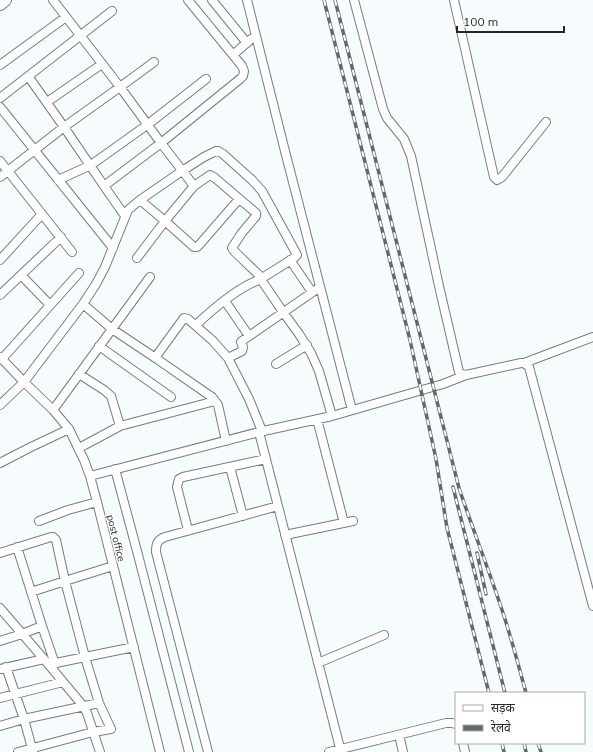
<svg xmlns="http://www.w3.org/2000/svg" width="593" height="752" viewBox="0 0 593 752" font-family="Mulish,'Noto Sans Devanagari',sans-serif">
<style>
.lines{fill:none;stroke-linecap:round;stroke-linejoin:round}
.minor-casing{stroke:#747c80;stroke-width:10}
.highway-casing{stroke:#747c80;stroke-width:14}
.minor{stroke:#fff;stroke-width:8}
.highway{stroke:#fff;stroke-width:12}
.rail-casing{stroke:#636869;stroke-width:3.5}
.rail{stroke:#fff;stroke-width:2;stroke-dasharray:6;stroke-linecap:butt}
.labels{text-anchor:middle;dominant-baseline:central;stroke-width:3;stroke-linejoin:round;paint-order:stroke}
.street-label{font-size:10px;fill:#232728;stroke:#fff}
</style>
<rect width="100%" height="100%" fill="#f6fcfe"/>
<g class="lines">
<g class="minor-casing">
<path id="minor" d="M53,0L120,87L161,143L194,186
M212,0L247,43
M247,0C281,137 316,273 352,410
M354,0L383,109L387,118L404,139L411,156L439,286L459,372L462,374L466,375L521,363H524L529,367L593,606
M454,0L494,177L497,180L502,177L546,122
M233,55L251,39
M0,65L66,17
M28,76L64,127L104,186L125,216
M0,98L112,11
M47,102L102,64
M0,107L113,248
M0,161L72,252
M0,177L64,127L120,87L154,62
M58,180L91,165L147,125L206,79
M104,186L161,143L240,79L243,76L244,71L242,66L188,0
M140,200L165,221L194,247H197L200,244L239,199
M137,258L165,221L194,186L210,175L215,178L256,213V216L241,234L232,248L235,252L262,278
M0,260L42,214
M290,260L312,292
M21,275L50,305
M0,295L61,237
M225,301L249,336
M83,304L112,329L157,359
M196,325C213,309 237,288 259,280L262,281L283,312L299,334L311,353L319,371L332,416
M99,346L171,397
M0,357L24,382L53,410L69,429L84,460L90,476L97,502L160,752
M228,358L242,351L243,347L241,342L242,341L320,287
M2,359L79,273
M524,363L593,337
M276,364L307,345
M79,374L104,390L111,396L120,426
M0,405L24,382L83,304L96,284L105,267L128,210L140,200L182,171L204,157L216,151H218L223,154L252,180L262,191L296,253L297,255L294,258L259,280
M53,410L150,277
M317,419L344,523
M259,432L341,752
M226,441L218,405L212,397L206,393L157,359L156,357L157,355L184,318L188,319L213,341L228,358L249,399L262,431
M79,448L120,426L215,401
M0,463L31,447L69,429
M230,467L243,516
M115,469L137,551L189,752
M90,476L259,432L332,416L443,384L466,375
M39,521L68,510L97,502
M188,530L177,487L179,479L183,477L266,459
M285,535L353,521
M17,547L42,626L55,664
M0,553L51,537H53L56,540L65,581L85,657L99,703L111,729L93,732L18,752
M31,592L65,581L113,566
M0,608L49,665L84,707L87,713L100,752
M0,641L22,634L42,626
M318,663L384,635
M51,664L85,657L134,647
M6,667L24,719L33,752
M0,669L44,659
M0,698L63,682
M0,726L24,719L99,703
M399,735L403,752
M463,743L465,752
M208,752L156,552C156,544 157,540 165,537L278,506
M329,752L446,723H452L456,724"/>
</g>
<g class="highway-casing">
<path id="highway" d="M0,4L5,0"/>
</g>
<use href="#minor" class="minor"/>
<use href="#highway" class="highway"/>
<g class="rail-casing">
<path id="rail" d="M324,0L410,340L436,459L447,528L489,693
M335,0L459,488C472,527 487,565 500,604C510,633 518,663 526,693
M453,487L505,693
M477,553L486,594
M502,743L504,752
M524,743L526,752
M538,743L541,752"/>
</g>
<use href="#rail" class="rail"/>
</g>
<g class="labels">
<g class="street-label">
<text transform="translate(116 538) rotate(76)">post office</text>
</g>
</g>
<rect x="455" y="692" width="130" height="52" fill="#ffffff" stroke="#a7a9a9"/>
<rect x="463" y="705" width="20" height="6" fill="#ffffff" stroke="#a7a9a9"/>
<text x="491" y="712" font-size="12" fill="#232728">सड़क</text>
<rect x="463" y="725" width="20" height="6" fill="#636869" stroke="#a7a9a9"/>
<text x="491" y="732" font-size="12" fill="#232728">रेलवे</text>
<path d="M457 26v6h107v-6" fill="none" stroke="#232728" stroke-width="2"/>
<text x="463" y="26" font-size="12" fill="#232728" stroke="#ffffff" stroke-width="3" paint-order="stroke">100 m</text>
</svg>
